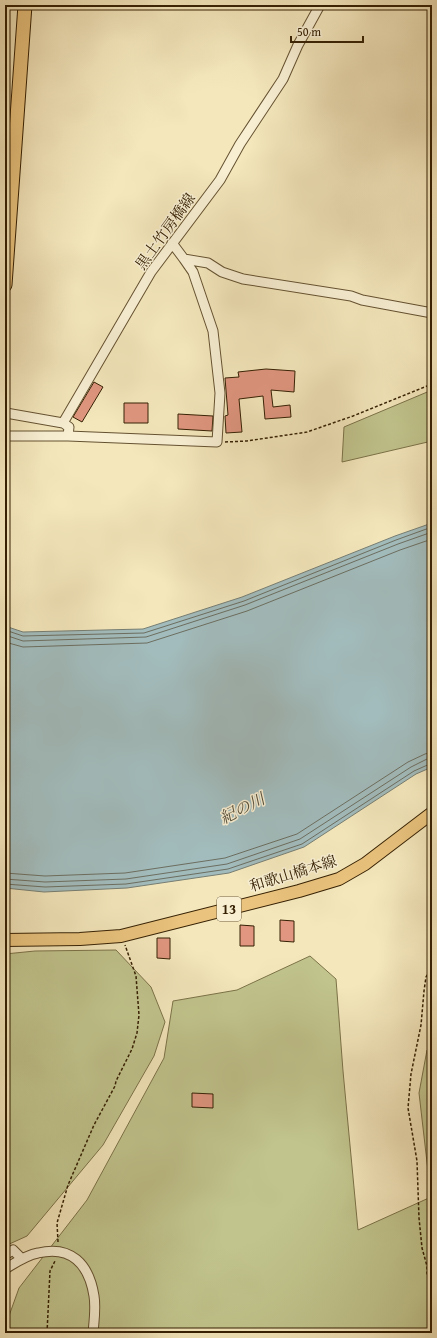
<svg xmlns="http://www.w3.org/2000/svg" width="437" height="1338" viewBox="0 0 437 1338" font-family="'Gentium Book Plus','Noto Serif JP',serif">
<style>
.green{fill:#c1c48d;stroke:#7b7248}
.water{fill:#a2bcbd;stroke:#767e73}
.lines{fill:none;stroke-linecap:round;stroke-linejoin:round}
.shore{stroke:#6c6e60;stroke-width:1}
.building{fill:#e09680;stroke:#352003}
.minor-casing{stroke:#655231;stroke-width:11}
.major-casing{stroke:#352003;stroke-width:14}
.highway-casing{stroke:#352003;stroke-width:15}
.path{stroke:#352003;stroke-width:1.5;stroke-dasharray:3 2;stroke-linecap:butt}
.minor{stroke:#f8efd3;stroke-width:9}
.major{stroke:#eac47e;stroke-width:12}
.highway{stroke:#eac47e;stroke-width:13}
.labels{text-anchor:middle;dominant-baseline:central;stroke-width:3;stroke-linejoin:round;paint-order:stroke}
.shield{fill:#f8efd3;stroke:#705e41;stroke-width:1}
.shield-label{font-size:14px;font-weight:bold;fill:#352003}
.street-label{font-size:15px;fill:#352003;stroke:#f8efd3}
.water-label{font-size:16px;font-style:italic;fill:#564f3b;stroke:#f8efd3}
</style>
<rect width="100%" height="100%" fill="#f4e7bc"/>
<filter id="stains"><feTurbulence type="fractalNoise" baseFrequency=".005" numOctaves="4"/><feColorMatrix values="0 0 0 0 .2 0 0 0 0 .09 0 0 0 0 .02 0 0 0 .5 -.17"/></filter>
<radialGradient id="worn" r=".72"><stop offset=".6" stop-color="#630" stop-opacity="0"/><stop offset="1" stop-color="#630" stop-opacity=".3"/></radialGradient>
<path class="green" d="M432,390V441L342,462L344,427Z
M116,950L151,987L165,1022L154,1056L103,1145L27,1236L5,1246V954L35,951Z
M310,956L336,979L343,1071L358,1230L431,1197L419,1093L427,1050L432,1048V1333H5V1327L19,1288L87,1200L164,1058L173,1001L237,990Z"/>
<path class="water" d="M432,523V767L416,774L304,847L229,873L127,888L44,892L5,888V626L23,632L143,629L242,597L395,536Z"/>
<g class="lines">
<path class="shore" d="M5,630L23,636L144,633L244,601L396,540L432,527
M5,635L23,641L146,637L245,605L398,544L432,532
M5,642L23,647L147,643L247,611L400,550L432,539
M5,873L45,876L125,873L225,858L297,834L408,762L425,754L432,752
M5,879L45,882L126,879L227,864L300,839L411,767L427,759L432,758
M5,884L45,887L126,884L228,869L302,844L414,771L432,763"/>
</g>
<path class="building" d="M266,369L295,371L294,392L271,390L273,407L290,405L291,417L265,419L263,396L239,399L242,432L226,433L225,416L228,415L225,378L239,377L238,372Z
M94,382L103,387L82,422L73,417Z
M124,403H148V423H124Z
M178,414L213,416L212,431L178,429Z
M280,920L294,921V942L280,941Z
M240,925L254,926V946H240Z
M157,938H170V959L157,958Z
M192,1093L213,1094V1108L192,1107Z"/>
<g class="lines">
<g class="minor-casing">
<path id="minor" d="M172,243L184,259L208,263L222,272L243,279L351,296L362,300L432,313
M6,413L63,423L69,427L68,436
M63,423L151,272L220,180L240,144L283,79L298,45L320,5
M5,436H68L217,442L220,393L213,331L193,272L184,259
M5,1255L13,1250L22,1259
M5,1269C15,1263 26,1255 38,1253C71,1245 89,1264 94,1296C96,1308 94,1321 93,1333"/>
</g>
<g class="major-casing">
<path id="major" d="M5,940L80,939L121,936L299,891L339,879L365,864L432,813"/>
</g>
<g class="highway-casing">
<path id="highway" d="M5,285L25,5"/>
</g>
<path class="path" d="M225,442L247,441L307,432L353,416L432,384
M432,966L426,977L424,991L421,1025L411,1074L408,1108L417,1161L419,1218L422,1248L427,1266V1273L432,1297
M58,1242L57,1223L68,1185L94,1125L115,1086L116,1081L132,1049L137,1033L139,1015L136,976L125,945
M47,1333L50,1271L55,1261"/>
<use href="#minor" class="minor"/>
<use href="#major" class="major"/>
<use href="#highway" class="highway"/>
</g>
<g class="labels">
<rect class="shield" x="217" y="897" width="24" height="24" rx="3"/>
<g class="shield-label">
<text x="229" y="909">13</text>
</g>
<g class="street-label">
<text transform="translate(165 231) rotate(-54)">黒土竹房橋線</text>
<text transform="translate(293 873) rotate(-17)">和歌山橋本線</text>
</g>
<g class="water-label">
<text transform="translate(242 808) rotate(-27)">紀の川</text>
</g>
</g>
<rect width="437" height="1338" fill="none" stroke="#f4e7bc" stroke-width="20"/>
<rect x="6" y="6" width="425" height="1326" fill="none" stroke="#352003" stroke-width="2"/>
<rect x="10" y="10" width="417" height="1318" fill="none" stroke="#352003"/>
<path d="M291 36v6h72v-6" fill="none" stroke="#352003" stroke-width="2"/>
<text x="297" y="36" font-size="12" fill="#352003" stroke="#f8efd3" stroke-width="3" paint-order="stroke">50 m</text>
<rect width="100%" height="100%" filter="url(#stains)"/>
<rect width="100%" height="100%" fill="url(#worn)"/>
</svg>
